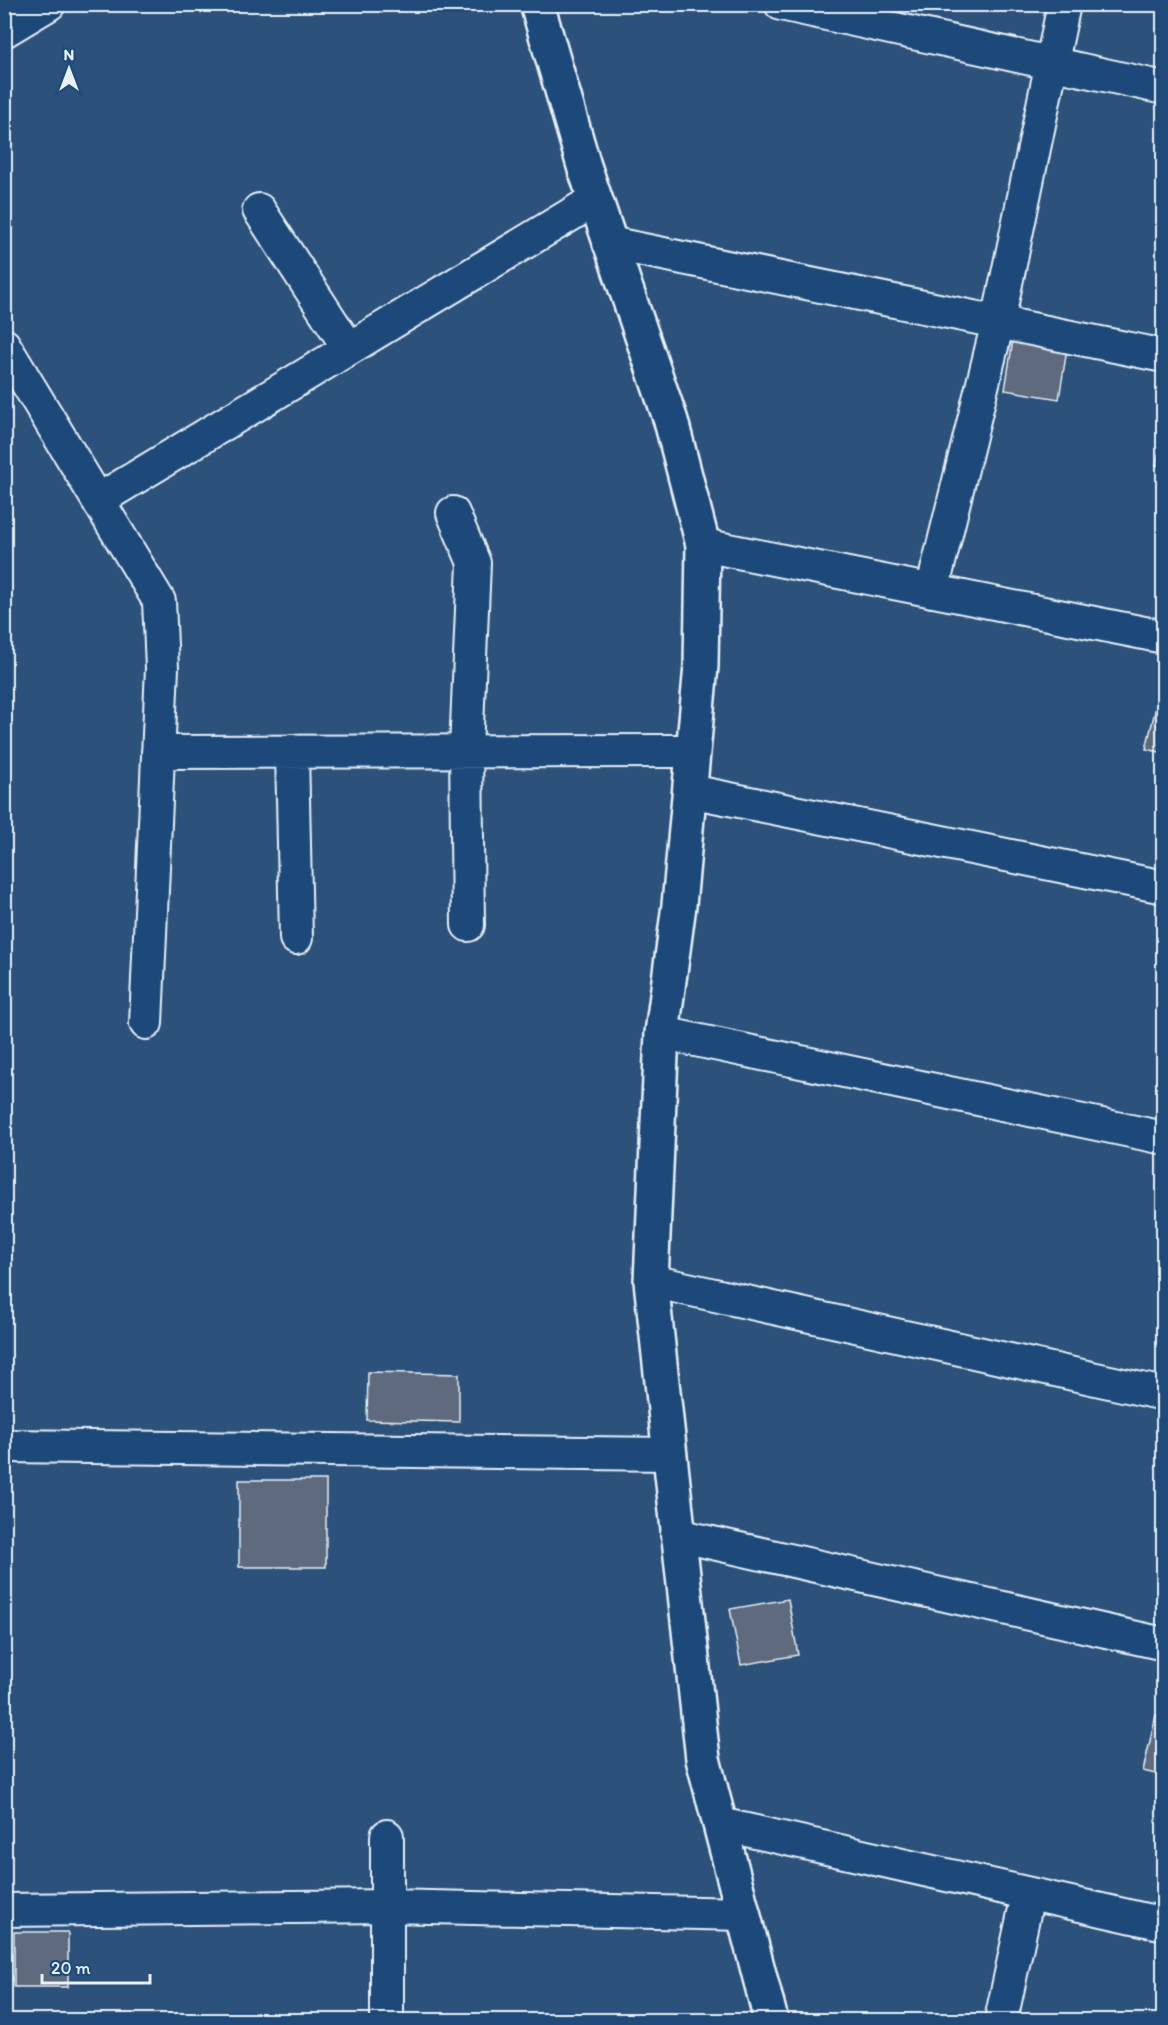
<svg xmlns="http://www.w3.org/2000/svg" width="1168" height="2025" viewBox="0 0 1168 2025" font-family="Itim,sans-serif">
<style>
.building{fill:#5f6b7e;stroke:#e8f1f8;stroke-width:1.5}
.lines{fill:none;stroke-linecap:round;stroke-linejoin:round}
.minor-casing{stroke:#e8f1f8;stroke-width:36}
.tertiary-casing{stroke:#e8f1f8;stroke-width:38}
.minor{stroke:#1f4a7a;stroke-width:32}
.tertiary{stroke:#1f4a7a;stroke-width:33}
</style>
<rect width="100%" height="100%" fill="#2c517b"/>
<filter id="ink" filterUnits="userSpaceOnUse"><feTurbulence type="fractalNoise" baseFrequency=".0167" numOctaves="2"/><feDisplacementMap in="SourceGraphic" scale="12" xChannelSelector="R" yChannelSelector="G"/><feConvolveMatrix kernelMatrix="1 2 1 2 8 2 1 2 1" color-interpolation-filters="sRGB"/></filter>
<g filter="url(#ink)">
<path class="building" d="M1013,340L1067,349L1059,399L1005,390Z
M1164,427V466L1156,465Z
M1164,673V753L1146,749Z
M368,1372L459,1374V1422L367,1420Z
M239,1480H326V1567H239Z
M788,1599L798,1655L741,1665L730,1609Z
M1156,1715L1164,1717V1776L1143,1771Z
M14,1932H68V1987H14Z"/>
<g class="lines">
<g class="minor-casing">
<path id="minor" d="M781,4L1164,88
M4,31L49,4
M259,210L348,347
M609,243L1164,356
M4,345L159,601L162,668L146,1023
M100,499L595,200
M453,513L474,563L466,750L468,925
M703,545L1164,637
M932,591L998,322L1064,4
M292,751L296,938
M158,752L693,751
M690,791L1164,887
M662,1033L1164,1138
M651,1281L1164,1394
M4,1446L669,1454
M677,1535L1164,1644
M720,1824L1164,1924
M4,1910L387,1906L744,1914
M387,2020V1836
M1001,2020L1028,1895"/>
</g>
<g class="tertiary-casing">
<path id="tertiary" d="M537,4L584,166L671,421L703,545L701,666L679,905L662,1033L651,1281L703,1759L771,2020"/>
</g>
<use href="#minor" class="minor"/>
<use href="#tertiary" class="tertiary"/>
</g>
</g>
<rect width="1168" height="2025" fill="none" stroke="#1f4a7a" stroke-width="24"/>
<rect x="12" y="12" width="1144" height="2001" fill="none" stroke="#e8f1f8" stroke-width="2" filter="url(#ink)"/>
<g transform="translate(69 69)" stroke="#1f4a7a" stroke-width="4.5" paint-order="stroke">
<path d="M0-4.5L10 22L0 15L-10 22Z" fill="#e8f1f8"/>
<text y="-9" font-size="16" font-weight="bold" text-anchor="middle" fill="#e8f1f8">N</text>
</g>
<path d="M42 1974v9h108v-9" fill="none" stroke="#e8f1f8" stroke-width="3"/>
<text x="51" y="1974" font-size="18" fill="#e8f1f8" stroke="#1f4a7a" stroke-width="4.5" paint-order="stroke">20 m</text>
</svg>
